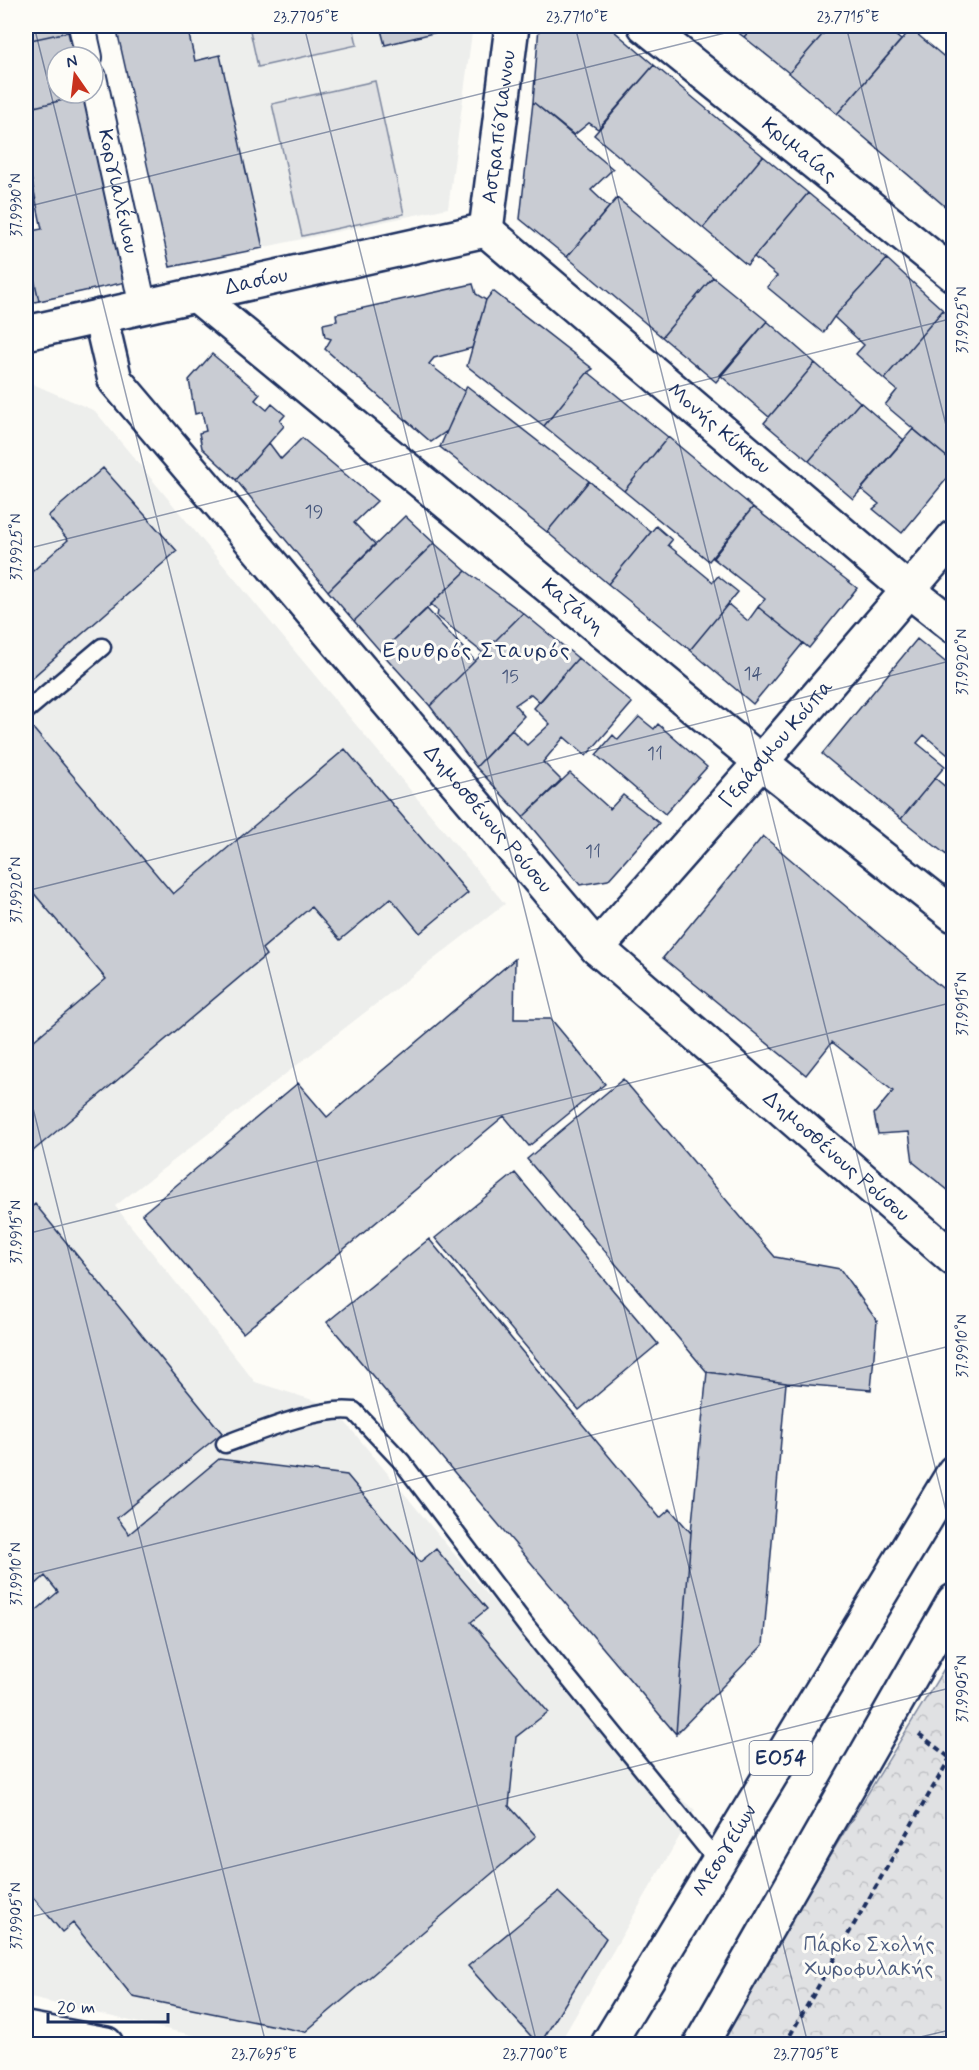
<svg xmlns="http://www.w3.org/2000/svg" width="979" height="2070" viewBox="0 0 979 2070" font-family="Mynerve,sans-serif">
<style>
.built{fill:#edeeec}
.forest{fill:url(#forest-crowns);stroke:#7e88a0;stroke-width:1.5}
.green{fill:#e0e1e3;stroke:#7e88a0;stroke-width:1.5}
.building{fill:#c9ccd3;stroke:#1b2f5e;stroke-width:1.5}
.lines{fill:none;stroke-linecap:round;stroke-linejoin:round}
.service-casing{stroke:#1b2f5e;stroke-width:21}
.pedestrian-casing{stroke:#1b2f5e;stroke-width:30}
.minor-casing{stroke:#1b2f5e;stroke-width:38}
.primary-casing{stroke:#1b2f5e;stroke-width:38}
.path{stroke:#1b2f5e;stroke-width:4;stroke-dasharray:6 4.5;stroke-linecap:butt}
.service{stroke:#fdfcf7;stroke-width:16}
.pedestrian{stroke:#fdfcf7;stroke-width:26}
.minor{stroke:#fdfcf7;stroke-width:33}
.primary{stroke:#fdfcf7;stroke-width:33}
.ticks{fill:none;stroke:#1b2f5e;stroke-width:1.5;stroke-opacity:0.45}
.labels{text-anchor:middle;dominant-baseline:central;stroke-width:6;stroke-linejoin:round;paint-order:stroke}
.number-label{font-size:18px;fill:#46567b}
.shield{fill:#fdfcf7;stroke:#5f6c8c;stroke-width:1.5}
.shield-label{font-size:20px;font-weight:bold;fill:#1b2f5e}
.street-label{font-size:21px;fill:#1b2f5e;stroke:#fdfcf7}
.park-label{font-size:21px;fill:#4c5c7f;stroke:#fdfcf7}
.neighbourhood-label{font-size:22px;letter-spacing:1.5px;fill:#1b2f5e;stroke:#fdfcf7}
.neatline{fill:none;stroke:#1b2f5e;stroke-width:2}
.ticks-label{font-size:15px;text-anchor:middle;fill:#1b2f5e}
</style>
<defs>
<pattern id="forest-crowns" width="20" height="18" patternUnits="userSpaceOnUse" patternTransform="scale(1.5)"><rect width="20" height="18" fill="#e0e1e3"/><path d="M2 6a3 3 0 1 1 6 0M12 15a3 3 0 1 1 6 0" fill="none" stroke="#c0c1c5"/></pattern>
</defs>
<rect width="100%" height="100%" fill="#fdfcf7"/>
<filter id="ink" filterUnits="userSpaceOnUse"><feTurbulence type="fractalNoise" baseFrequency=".0167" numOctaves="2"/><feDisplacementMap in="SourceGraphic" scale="12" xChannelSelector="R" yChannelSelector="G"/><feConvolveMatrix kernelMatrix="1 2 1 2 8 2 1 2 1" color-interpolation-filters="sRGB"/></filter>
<g filter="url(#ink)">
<path class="built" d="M116,26H473L448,208L170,267Z
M26,381L95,411L505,904L115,1206L255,1382L332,1406L591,1720L695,1810L559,2044H231L26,1997Z"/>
<path class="forest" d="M953,1654V2044H715Z"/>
<path class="green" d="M249,26H353L357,45L258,67Z
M375,81L404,214L302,236L272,104Z"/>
<path class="building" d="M26,26H66L68,32L26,41Z
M116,26H187L195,61L220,55L263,248L170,267Z
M380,26H448L449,29L385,45Z
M539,26H608L654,65L598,129L589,123L574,135L533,102Z
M729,26H754L744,37Z
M754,26H830L789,73L744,37Z
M830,26H884L901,40L837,114L789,73Z
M911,29L954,65V214L837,114Z
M68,32L74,57H57V93H83L84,95L26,109V41Z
M654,65L763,156L703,228L594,135Z
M84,95L126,282L39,301L26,242V232L42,229L26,154V109Z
M533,102L613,169L591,190L609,207L567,257L520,219Z
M763,156L808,193L747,265L703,228Z
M808,193L887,259L834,317L823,333L767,287L777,276L754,257Z
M617,198L713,277L662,337L567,257Z
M26,242L39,301L26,304Z
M887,259L943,310L884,379L856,354L864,345L834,317Z
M713,277L767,321L716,382L662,337Z
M473,284L476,294L486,300L472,348L434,358L429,364L465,392L447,431L431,442L325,349L331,339L325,337L323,324L337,321L336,314Z
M493,291L593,369L588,372L544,426L467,366L486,300Z
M943,310L954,319V463L885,405L897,390L884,379Z
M767,321L815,363L769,417L720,375Z
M212,354L260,394L255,400L267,410L272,404L285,415L280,421L284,426L236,480L202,448L199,433L206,431L202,412L195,414L189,380Z
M815,363L860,402L809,461L764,423Z
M588,372L668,437L624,491L544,426Z
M467,386L589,481L547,532L440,447Z
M860,402L904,440L853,499L809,461Z
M913,429L954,463V470L902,533L873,509L879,504L861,489Z
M668,437L753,507L709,561L624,491Z
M302,438L377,501L354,523L375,544L328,591L236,480L269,443L281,459Z
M103,468L177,551L26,683V577L68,540L48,516Z
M589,481L651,532L608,584L547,532Z
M753,507L857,588L809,648L758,607L765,599L713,558Z
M405,516L434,543L354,621L328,591Z
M656,526L672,540L668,545L713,582L718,576L738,592L690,650L608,584Z
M434,543L466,571L381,652L354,621Z
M466,571L523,613L483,653L437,616L438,611L431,604Z
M728,604L748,621L758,607L803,643L753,704L690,650Z
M427,609L475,661L430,706L381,652Z
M523,613L578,658L540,702L531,694L515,705L524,716L476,767L430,706Z
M917,639L954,669V760L924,735L917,743L945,766L901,819L822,754Z
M578,658L632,703L586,756L564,737L543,762L561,780L523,817L476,767L512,730L527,745L550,724L534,708Z
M639,717L654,729L658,724L707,767L665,814L596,755L613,735L618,740Z
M31,726L173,894L345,749L468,893L420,933L391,898L340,940L311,907L262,949L266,955L26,1157V1047L106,979L26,884V731Z
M570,773L610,809L623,795L659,823L608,880L580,885L523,817Z
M935,778L954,794V861L901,819Z
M763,836L954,998V1195L913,1162L909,1132L878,1134L874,1114L893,1091L832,1042L806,1075L663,958Z
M515,959L514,1019H551L605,1084L529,1146L504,1116L243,1333L142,1214L298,1083L327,1117Z
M623,1079L775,1257L840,1269L877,1321L871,1390L786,1383L707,1372L527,1159Z
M515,1173L658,1344L579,1410L435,1238Z
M35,1204L222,1433L117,1518L129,1534L219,1459L347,1475L420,1562L436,1549L487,1609L471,1622L548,1712L516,1737L509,1806L536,1836L305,2032L133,1997L73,1923L62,1932L26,1889V1619L58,1592L45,1576L26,1593V1212Z
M429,1239L660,1518L670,1509L691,1533L676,1734L327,1322Z
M707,1372L786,1383L763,1645L676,1734L691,1533Z
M558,1892L606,1938L540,2044H538L468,1966Z"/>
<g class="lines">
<g class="service-casing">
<path id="service" d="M26,711L102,647
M225,1444C259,1432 319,1406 354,1411L402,1462L527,1627L718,1862"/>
</g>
<g class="pedestrian-casing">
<g id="pedestrian">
<path d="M82,26L89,57"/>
<path id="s1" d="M93,77L143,307"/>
</g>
</g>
<g class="minor-casing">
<g id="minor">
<path id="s2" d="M645,26L954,275"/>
<path id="s3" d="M486,230L907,589L954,626"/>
<path id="s4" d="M486,230L512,26"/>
<path id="s5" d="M196,295L761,762L954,915"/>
<path id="s6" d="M100,316L115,380L597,948L954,1259"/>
<path id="s7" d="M26,333L486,230"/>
<path id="s8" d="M597,948L761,762L954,537"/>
<path d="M26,2029L106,2044"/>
</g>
</g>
<g class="primary-casing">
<g id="primary">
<path id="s9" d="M608,2044L954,1472"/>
<path d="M701,2044L954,1601"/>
</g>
</g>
<path class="path" d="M919,1734L950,1758
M785,2044L954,1751"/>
<use href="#service" class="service"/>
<use href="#pedestrian" class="pedestrian"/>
<use href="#minor" class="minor"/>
<use href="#primary" class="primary"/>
</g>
</g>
<path class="ticks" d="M34,26L537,2044M304,26L808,2044M575,26L954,1543M846,26L954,457M26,207L753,26M26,549L954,318M26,891L954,660M26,1080L266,2044M26,1234L954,1002M26,1576L954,1345M26,1918L954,1687M891,2044L954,2029"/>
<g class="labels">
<g class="number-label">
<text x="314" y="512">19</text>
<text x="753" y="674">14</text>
<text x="510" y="677">15</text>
<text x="655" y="754">11</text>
<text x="593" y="852">11</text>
</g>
<rect class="shield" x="749.5" y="1741" width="63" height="34" rx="4.5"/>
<g class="shield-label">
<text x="781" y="1758">ΕΟ54</text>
</g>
<g class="street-label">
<text stroke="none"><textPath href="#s4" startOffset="104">Αστραπόγιαννου</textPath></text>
<text stroke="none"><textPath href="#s2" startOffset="198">Κριμαίας</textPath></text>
<text stroke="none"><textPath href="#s1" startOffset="117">Κοργιαλένιου</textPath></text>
<text stroke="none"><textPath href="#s7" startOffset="236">Δασίου</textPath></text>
<text stroke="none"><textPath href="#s3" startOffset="306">Μονής Κύκκου</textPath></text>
<text stroke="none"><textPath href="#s5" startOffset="489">Καζάνη</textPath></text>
<text stroke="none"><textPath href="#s8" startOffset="272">Γεράσιμου Κούπα</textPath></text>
<text stroke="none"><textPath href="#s6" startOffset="642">Δημοσθένους Ρούσου</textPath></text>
<text stroke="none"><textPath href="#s6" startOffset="1128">Δημοσθένους Ρούσου</textPath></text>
<text stroke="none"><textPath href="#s9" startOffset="226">Μεσογείων</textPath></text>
</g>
<g class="park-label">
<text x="869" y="1945">Πάρκο Σχολής<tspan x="869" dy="24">Χωροφυλακής</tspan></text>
</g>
<g class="neighbourhood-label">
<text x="477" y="651">Ερυθρός Σταυρός</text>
</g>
</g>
<rect width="979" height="2070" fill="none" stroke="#fdfcf7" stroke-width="66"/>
<g transform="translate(75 75) rotate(346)"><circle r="28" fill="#fdfcf7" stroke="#a3aaba" stroke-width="1.5"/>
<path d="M0-4.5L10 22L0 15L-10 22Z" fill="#c8321e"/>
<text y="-9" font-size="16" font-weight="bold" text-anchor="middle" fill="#1b2f5e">N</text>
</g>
<path d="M48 2013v9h120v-9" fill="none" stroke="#1b2f5e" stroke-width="3"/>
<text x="57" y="2013" font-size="18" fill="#1b2f5e" stroke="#fdfcf7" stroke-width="4.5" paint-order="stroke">20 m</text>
<rect x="33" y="33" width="913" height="2004" class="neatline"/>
<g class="ticks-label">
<text x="306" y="22">23.7705°E</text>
<text x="577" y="22">23.7710°E</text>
<text x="848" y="22">23.7715°E</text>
<text transform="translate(16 205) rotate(-90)" y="5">37.9930°N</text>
<text transform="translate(962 320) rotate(-90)" y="5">37.9925°N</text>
<text transform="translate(16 547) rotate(-90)" y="5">37.9925°N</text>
<text transform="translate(962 662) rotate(-90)" y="5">37.9920°N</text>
<text transform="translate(16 890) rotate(-90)" y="5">37.9920°N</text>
<text transform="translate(962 1004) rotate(-90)" y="5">37.9915°N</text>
<text transform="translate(16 1232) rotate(-90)" y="5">37.9915°N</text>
<text transform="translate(962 1346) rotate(-90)" y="5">37.9910°N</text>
<text transform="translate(16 1574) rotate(-90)" y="5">37.9910°N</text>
<text transform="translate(962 1689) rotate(-90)" y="5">37.9905°N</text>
<text transform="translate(16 1916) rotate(-90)" y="5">37.9905°N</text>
<text x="264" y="2059">23.7695°E</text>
<text x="535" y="2059">23.7700°E</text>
<text x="806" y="2059">23.7705°E</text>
</g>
</svg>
